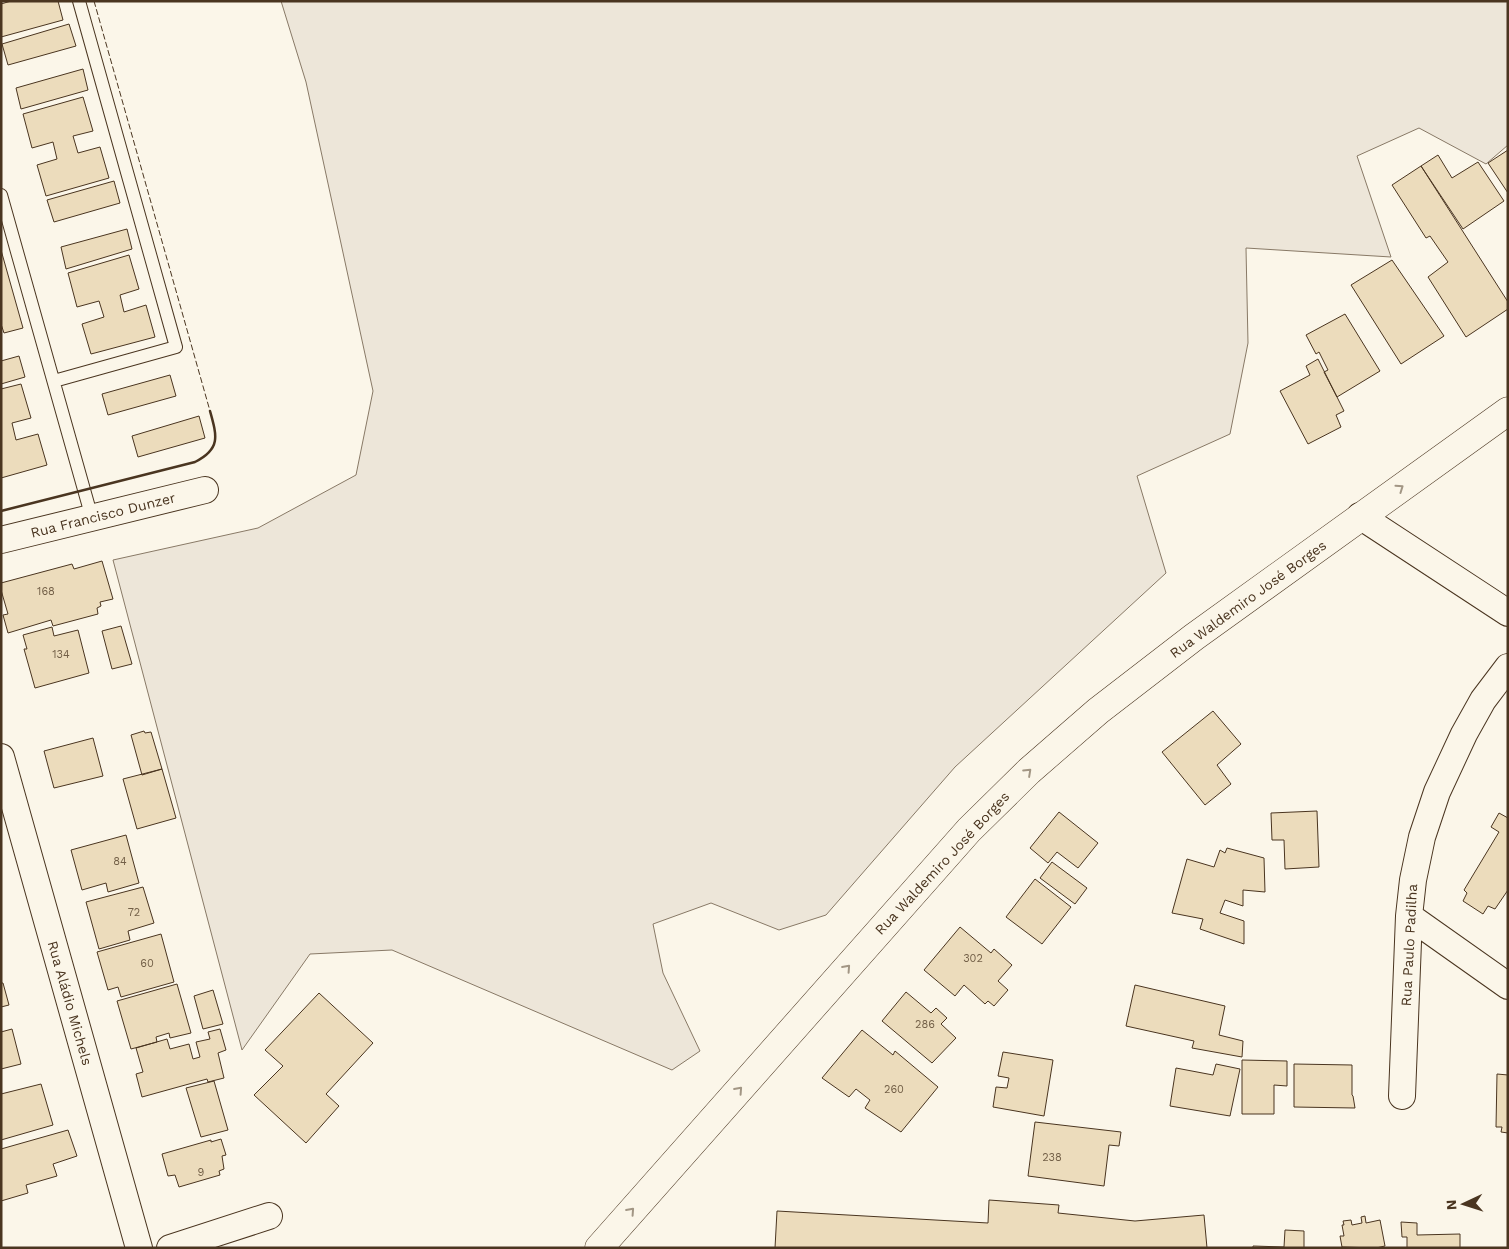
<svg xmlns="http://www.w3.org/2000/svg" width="1509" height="1249" viewBox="0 0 1509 1249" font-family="'Work Sans',sans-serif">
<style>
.green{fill:#ede6d9;stroke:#887966}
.building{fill:#ecdcbc;stroke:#4a3520}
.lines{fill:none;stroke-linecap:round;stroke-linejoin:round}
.service-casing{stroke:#4a3520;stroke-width:14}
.minor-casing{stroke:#4a3520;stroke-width:28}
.primary-casing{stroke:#4a3520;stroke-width:29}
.service{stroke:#fbf6e9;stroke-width:12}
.minor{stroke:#fbf6e9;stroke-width:26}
.primary{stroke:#fbf6e9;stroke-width:28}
.fence{stroke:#4a3520;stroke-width:1;stroke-dasharray:6 2.5;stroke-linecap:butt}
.wall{stroke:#4a3520;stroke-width:2.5}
.oneway{stroke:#a29684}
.labels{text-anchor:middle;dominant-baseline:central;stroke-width:4;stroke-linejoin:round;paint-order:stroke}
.number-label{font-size:11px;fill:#725f47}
.street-label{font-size:14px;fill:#4a3520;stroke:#fbf6e9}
</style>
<rect width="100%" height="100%" fill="#fbf6e9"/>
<path class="green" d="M281,1H1508V145L1486,164L1419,128L1357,156L1391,257L1246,248L1248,343L1230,434L1137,476L1166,573L955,767L826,915L779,930L711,903L653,924L663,973L700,1051L672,1070L392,950L310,954L242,1050L113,560L258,528L356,475L373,391L306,82Z"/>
<path class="building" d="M11,1H58L63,20L1,37V4Z
M69,24L76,46L8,65L2,44Z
M83,69L88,90L21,109L16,88Z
M83,97L93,131L73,136L78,153L100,147L109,178L46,196L37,165L57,159L53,142L32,148L23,114Z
M1508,150V193L1488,163Z
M1438,155L1452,178L1478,162L1504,201L1463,229L1421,166Z
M1421,166L1508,302V309L1466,337L1428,277L1448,262L1430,236L1426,238L1392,185Z
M114,181L120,203L54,222L47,200Z
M127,229L132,249L66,269L61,247Z
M1,250L23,328L4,333L1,324Z
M129,255L139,289L120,295L124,312L146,305L155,337L91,354L82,324L104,317L99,301L77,307L68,273Z
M1392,260L1444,336L1401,364L1351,285Z
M1345,314L1380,371L1337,397L1324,372L1328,370L1319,352L1316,354L1306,335Z
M19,356L25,377L1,384V361Z
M1318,359L1344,411L1336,415L1341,427L1308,444L1280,391L1310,375L1306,366Z
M170,375L176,396L108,415L102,394Z
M21,384L31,418L12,423L16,440L38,434L47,465L1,478V389Z
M199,416L205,438L138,457L132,436Z
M102,561L113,599L100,602L101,606L97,608L98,614L53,626L51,620L8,633L3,615L8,614L1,590V583L72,564L74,569Z
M121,626L132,664L112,669L102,631Z
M52,627L54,636L78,630L89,673L35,688L24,649H27L23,635Z
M1213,711L1241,744L1217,765L1231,784L1205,805L1162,752Z
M144,731L145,733L151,732L162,769L142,775L131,735Z
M93,738L103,776L54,788L44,751Z
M162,769L176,818L137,829L123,779Z
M1317,811L1319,867L1285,869L1284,840H1272L1271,813Z
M1059,812L1098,843L1078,868L1057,852L1048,863L1030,848Z
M1499,813L1508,818V890L1495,909L1488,906L1483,914L1463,901L1467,893L1464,890L1499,832L1491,827Z
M126,835L139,883L108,892L106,883L82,890L71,850Z
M1227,848L1264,858L1265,892L1243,890V906L1225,900L1220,913L1244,921V944L1200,929L1203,919L1172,913L1187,859L1214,867L1220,850L1225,853Z
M1052,862L1087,888L1075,904L1040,878Z
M1035,879L1071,907L1042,944L1006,917Z
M143,887L154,923L128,931L130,940L99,949L86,902Z
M960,927L991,953L994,949L1012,965L998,981L1008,990L994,1006L988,1001L985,1004L964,985L955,996L924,970Z
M161,934L174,982L121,997L118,987L108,990L97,952Z
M1,983H3L9,1005L1,1007Z
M177,984L191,1033L170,1038L169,1033L156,1037L157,1042L131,1049L117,1001Z
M1135,985L1225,1006L1219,1035L1243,1041L1242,1057L1192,1048L1194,1041L1126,1026Z
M213,990L223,1024L203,1029L194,996Z
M906,992L931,1013L936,1008L947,1018L941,1024L956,1038L932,1063L882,1021Z
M319,993L373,1043L326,1094L339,1106L306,1143L254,1095L283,1066L265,1050Z
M12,1029L21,1064L1,1069V1032Z
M220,1029L226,1050L218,1053L224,1078L208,1082L207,1079L142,1097L136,1074L143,1072L136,1048L167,1039L170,1049L189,1044L193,1059L200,1057L196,1042L210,1039L208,1032Z
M862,1030L893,1055L895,1051L938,1087L901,1132L865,1108L870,1100L856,1089L849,1097L822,1078Z
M1003,1052L1053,1060L1044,1116L993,1107L996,1087L1007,1088L1009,1078L998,1076Z
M1242,1060L1287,1061V1086L1274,1085V1114H1242Z
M1216,1064L1240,1069L1230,1116L1170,1106L1176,1068L1213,1075Z
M1294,1064L1352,1065V1095L1353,1096L1355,1108L1294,1107Z
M1497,1074L1508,1075V1133L1501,1132L1502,1127H1496Z
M214,1081L228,1130L201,1137L186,1088Z
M41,1084L53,1125L1,1140V1094Z
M1035,1122L1121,1132L1119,1146L1109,1145L1104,1186L1028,1176Z
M68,1130L77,1156L53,1164L57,1176L26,1185L28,1193L1,1201V1149Z
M221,1139L226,1155L222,1156L224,1169L219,1171L220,1175L179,1187L175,1175L168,1176L162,1154L211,1140V1142Z
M989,1200L1059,1205L1058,1213L1135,1221L1204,1215L1207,1248H775L777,1211L988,1223Z
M1365,1216L1366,1223L1380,1220L1385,1246L1376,1248L1342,1247L1340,1236H1344L1342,1225H1344L1343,1221L1351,1220L1352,1225L1362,1223L1361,1217Z
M1401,1222L1417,1223V1235L1460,1234V1248H1407V1237H1402Z
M1285,1230L1304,1231V1248H1253V1246L1284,1247Z"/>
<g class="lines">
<g class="service-casing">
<path id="service" d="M1,195L92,518
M54,381L176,347L79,1"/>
</g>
<g class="minor-casing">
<path id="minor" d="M1360,516L1508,613
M1,540L205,490
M1,757L139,1248
M1409,916L1508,986
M1402,1096L1409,916L1413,880L1422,837L1437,792L1464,734L1483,700L1508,667
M170,1248L269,1216"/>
</g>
<g class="primary-casing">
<path id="primary" d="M599,1248L969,830L1029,771L1098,711L1194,637L1508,411"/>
</g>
<use href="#service" class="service"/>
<use href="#minor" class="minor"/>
<use href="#primary" class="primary"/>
<path class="fence" d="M94,1L210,411"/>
<path class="wall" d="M1,511L195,462C221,449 217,436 210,411"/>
</g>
<defs><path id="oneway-chevron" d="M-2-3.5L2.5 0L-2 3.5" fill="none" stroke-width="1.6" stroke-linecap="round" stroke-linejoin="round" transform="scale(1.25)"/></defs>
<g class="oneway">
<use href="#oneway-chevron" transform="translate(1400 488) rotate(-35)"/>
<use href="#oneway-chevron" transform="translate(1028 772) rotate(-43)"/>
<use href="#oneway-chevron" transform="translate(847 968) rotate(-48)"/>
<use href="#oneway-chevron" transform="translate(739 1090) rotate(-48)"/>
<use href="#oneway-chevron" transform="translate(631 1211) rotate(-48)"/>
</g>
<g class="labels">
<g class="number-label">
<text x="46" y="591">168</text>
<text x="61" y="654">134</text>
<text x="120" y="861">84</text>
<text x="134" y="912">72</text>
<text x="973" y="958">302</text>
<text x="147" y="963">60</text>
<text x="925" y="1024">286</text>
<text x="894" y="1089">260</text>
<text x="1052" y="1157">238</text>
<text x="201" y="1172">9</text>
</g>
<g class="street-label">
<text transform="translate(103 515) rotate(-14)">Rua Francisco Dunzer</text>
<text transform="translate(1248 599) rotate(-36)">Rua Waldemiro José Borges</text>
<text transform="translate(942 863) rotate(-47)">Rua Waldemiro José Borges</text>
<text transform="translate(1409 945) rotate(-87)">Rua Paulo Padilha</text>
<text transform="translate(70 1003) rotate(74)">Rua Aládio Michels</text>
</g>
</g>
<rect width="1509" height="1249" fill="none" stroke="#4a3520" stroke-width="5"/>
<g transform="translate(1464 1204) rotate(266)" stroke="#fbf6e9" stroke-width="4" paint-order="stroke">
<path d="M0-4L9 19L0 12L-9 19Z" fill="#4a3520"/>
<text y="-8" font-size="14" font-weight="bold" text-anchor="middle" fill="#4a3520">N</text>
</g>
</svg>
